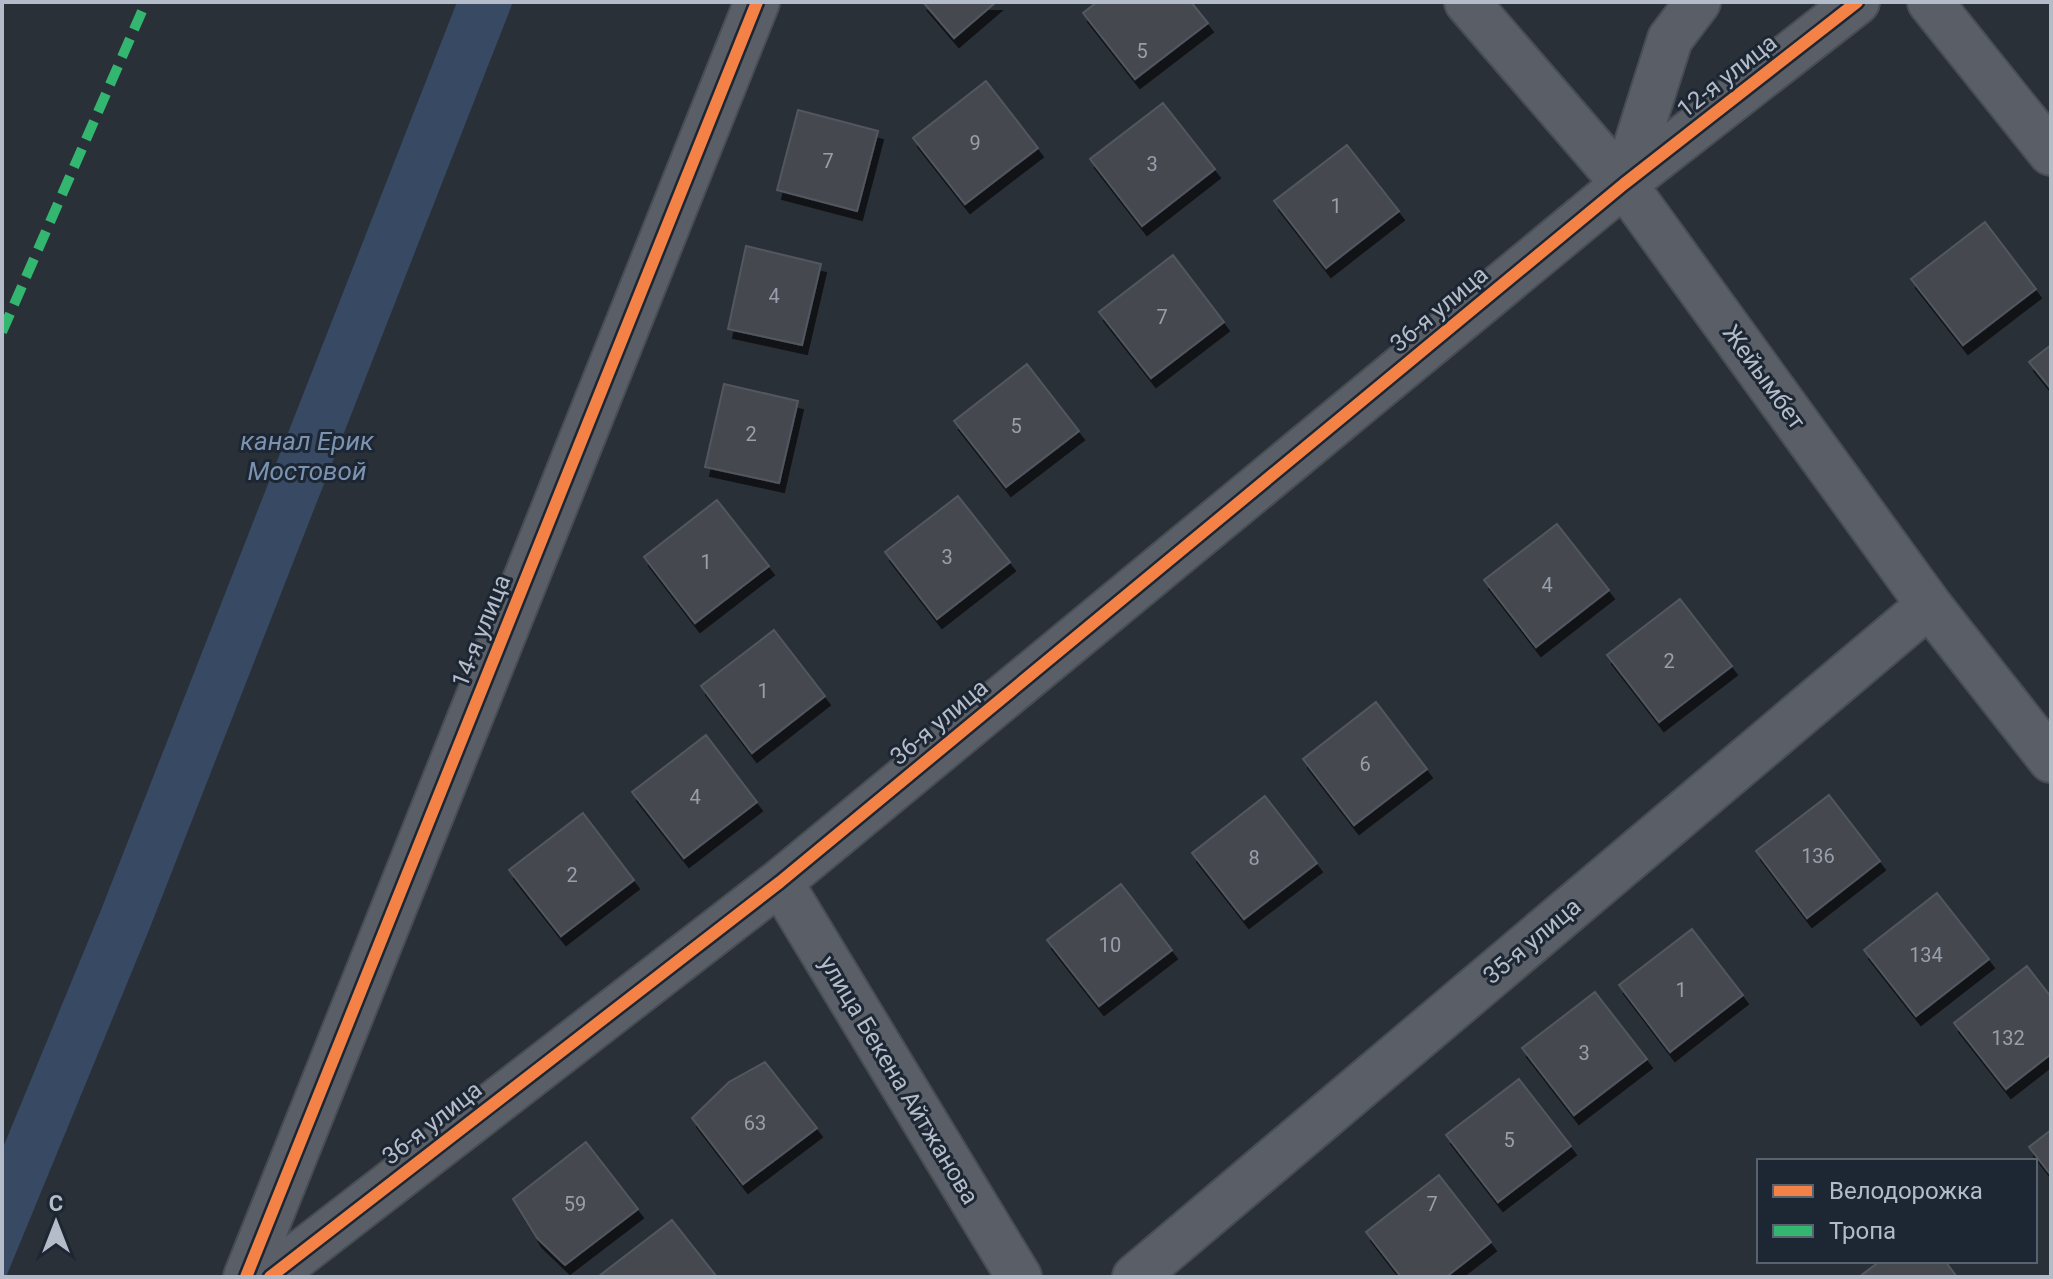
<svg xmlns="http://www.w3.org/2000/svg" width="2053" height="1279" viewBox="0 0 2053 1279" font-family="Roboto,sans-serif">
<style>
.water{fill:#384963}
.building{fill:#444950;stroke:#52575f;stroke-width:2;filter:url(#shadow)}
.lines{fill:none;stroke-linecap:round;stroke-linejoin:round}
.minor-casing{stroke:#484c53;stroke-width:48}
.minor{stroke:#5a5e66;stroke-width:44}
.quiet{stroke:#33b770;stroke-width:10;stroke-dasharray:20 10;stroke-linecap:butt}
.cycleway-casing{stroke:#1d2633;stroke-width:17}
.cycleway{stroke:#f48246;stroke-width:12}
.labels{text-anchor:middle;dominant-baseline:central;stroke-width:6;stroke-linejoin:round;paint-order:stroke}
.number-label{font-size:20px;fill:#989fab}
.street-label{font-size:24px;fill:#b4bcc9;stroke:#1d2633}
.water-label{font-size:26px;font-style:italic;fill:#7c92b1;stroke:#1d2633}
</style>
<defs>
<filter id="shadow"><feDropShadow dx="5" dy="9" stdDeviation="0" flood-color="#0009"/></filter>
</defs>
<rect width="100%" height="100%" fill="#2a3038"/>
<path class="water" d="M457,2H513L149,930L6,1277H2V1150L101,910Z"/>
<path class="building" d="M923,2H996L954,38Z
M1097,2H1191L1208,23L1135,79L1083,13Z
M986,81L1038,148L965,204L913,138Z
M1163,103L1215,169L1142,226L1090,159Z
M798,110L878,131L857,211L777,190Z
M1347,145L1399,211L1326,268L1274,201Z
M1985,222L2036,289L1963,345L1911,279Z
M746,246L821,264L802,345L728,329Z
M1173,255L1224,322L1151,378L1099,312Z
M2051,345V389L2029,362Z
M1027,364L1079,431L1006,487L954,421Z
M724,384L798,401L779,483L705,467Z
M958,496L1010,562L937,619L885,552Z
M717,500L769,566L695,623L644,557Z
M1557,524L1609,590L1536,647L1484,580Z
M1680,599L1732,666L1659,722L1607,655Z
M774,630L825,696L752,753L701,686Z
M1376,702L1427,769L1354,825L1303,759Z
M706,735L757,802L684,858L632,792Z
M1829,795L1880,861L1807,918L1756,851Z
M1265,796L1317,863L1244,919L1192,853Z
M583,813L634,880L561,936L509,870Z
M1121,884L1172,950L1099,1006L1047,940Z
M1937,893L1989,959L1916,1016L1864,950Z
M1692,929L1743,995L1670,1052L1619,985Z
M2027,966L2051,997V1054L2006,1089L1954,1023Z
M1595,992L1647,1059L1574,1115L1522,1048Z
M765,1062L817,1128L743,1184L692,1118L729,1082Z
M1519,1079L1571,1146L1498,1202L1446,1135Z
M2051,1130V1175L2029,1147Z
M586,1142L638,1209L565,1265L537,1238L513,1199Z
M1439,1175L1491,1242L1446,1277H1401L1366,1232Z
M672,1220L717,1277H600L599,1276Z
M1880,1261H1945L1957,1277H1859Z"/>
<g class="lines">
<g class="minor-casing">
<path id="minor" d="M1467,2L1624,184L1929,605L2051,760
M1930,2L2051,153
M1624,184L1670,39L1698,2
M780,882L1019,1277
M246,1277L757,2
M270,1277L780,882L1624,184L1857,2
M1135,1277L1929,605"/>
</g>
<use href="#minor" class="minor"/>
<path class="quiet" d="M2,332L146,2"/>
<g class="cycleway-casing">
<path id="cycleway" d="M246,1277L757,2
M270,1277L780,882L1624,184L1857,2"/>
</g>
<use href="#cycleway" class="cycleway"/>
</g>
<g class="labels">
<g class="number-label">
<text x="1142" y="51">5</text>
<text x="975" y="143">9</text>
<text x="828" y="161">7</text>
<text x="1152" y="164">3</text>
<text x="1336" y="206">1</text>
<text x="774" y="296">4</text>
<text x="1162" y="317">7</text>
<text x="1016" y="426">5</text>
<text x="751" y="434">2</text>
<text x="947" y="557">3</text>
<text x="706" y="562">1</text>
<text x="1547" y="585">4</text>
<text x="1669" y="661">2</text>
<text x="763" y="691">1</text>
<text x="1365" y="764">6</text>
<text x="695" y="797">4</text>
<text x="1818" y="856">136</text>
<text x="1254" y="858">8</text>
<text x="572" y="875">2</text>
<text x="1110" y="945">10</text>
<text x="1926" y="955">134</text>
<text x="1681" y="990">1</text>
<text x="2008" y="1038">132</text>
<text x="1584" y="1053">3</text>
<text x="755" y="1123">63</text>
<text x="1509" y="1140">5</text>
<text x="575" y="1204">59</text>
<text x="1432" y="1204">7</text>
</g>
<g class="street-label">
<text transform="translate(1727 76) rotate(-38)">12-я улица</text>
<text transform="translate(1439 309) rotate(-40)">36-я улица</text>
<text transform="translate(1764 377) rotate(54)">Жейымбет</text>
<text transform="translate(481 631) rotate(-68)">14-я улица</text>
<text transform="translate(939 722) rotate(-40)">36-я улица</text>
<text transform="translate(1532 941) rotate(-40)">35-я улица</text>
<text transform="translate(899 1080) rotate(59)">улица Бекена Айтжанова</text>
<text transform="translate(432 1123) rotate(-38)">36-я улица</text>
</g>
<g class="water-label">
<text x="307" y="441">канал Ерик<tspan x="307" dy="30">Мостовой</tspan></text>
</g>
</g>
<rect width="2053" height="1279" fill="none" stroke="#b4bcc9" stroke-width="8"/>
<rect x="1757" y="1159" width="280" height="104" fill="#1d2633" stroke="#59626f" stroke-width="2"/>
<rect x="1773" y="1185" width="40" height="12" fill="#f48246" stroke="#59626f" stroke-width="2"/>
<text x="1829" y="1199" font-size="24" fill="#b4bcc9">Велодорожка</text>
<rect x="1773" y="1225" width="40" height="12" fill="#33b770" stroke="#59626f" stroke-width="2"/>
<text x="1829" y="1239" font-size="24" fill="#b4bcc9">Тропа</text>
<g transform="translate(56 1223)" stroke="#1d2633" stroke-width="6" paint-order="stroke">
<path d="M0-6L14 30L0 20L-14 30Z" fill="#b4bcc9"/>
<text y="-12" font-size="22" font-weight="bold" text-anchor="middle" fill="#b4bcc9">С</text>
</g>
</svg>
